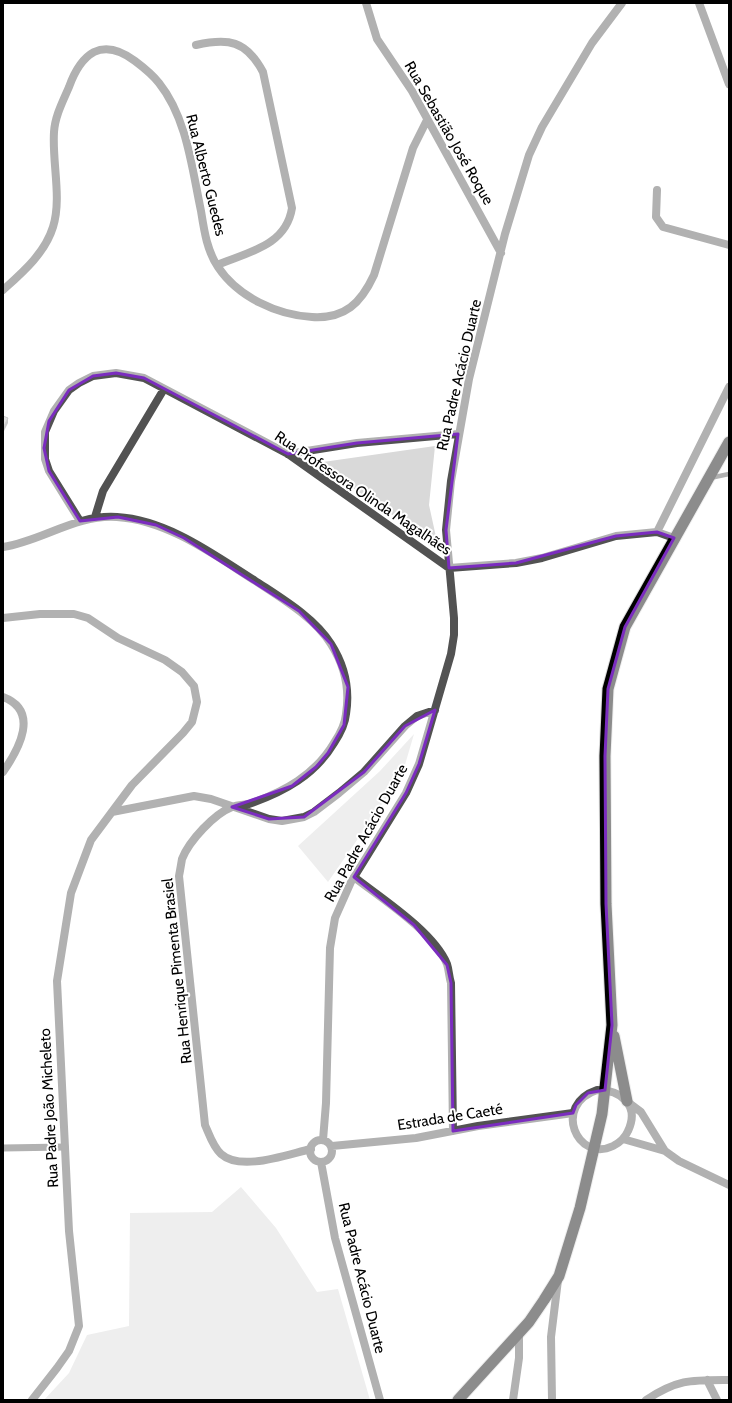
<svg xmlns="http://www.w3.org/2000/svg" width="732" height="1403" viewBox="0 0 732 1403" font-family="Cabin,sans-serif">
<style>
.green{fill:#d9d9d9}
.lines{fill:none;stroke-linecap:round;stroke-linejoin:round}
.trunk-casing{stroke:#dbdbdb;stroke-width:13}
.service{stroke:#525252;stroke-width:4.5}
.pedestrian{stroke:#525252;stroke-width:7}
.minor{stroke:#525252;stroke-width:8}
.tertiary{stroke:#525252;stroke-width:8}
.trunk{stroke:#000;stroke-width:11}
.shaded-wall{fill:#888}
.building{fill:#c2c2c2;stroke:#888}
.marked{fill:none;stroke:#7b2cbf;stroke-width:3;stroke-linejoin:round}
.labels{text-anchor:middle;dominant-baseline:central;stroke-width:4;stroke-linejoin:round;paint-order:stroke}
.street-label{font-size:15px;fill:#000;stroke:#fff}
</style>
<rect width="100%" height="100%" fill="#fff"/>
<path class="green" d="M435,446L429,505L438,546L316,463Z
M414,734L402,775L328,882L298,846L380,771Z
M241,1187L276,1228L317,1292L338,1289L370,1400H44L69,1373L87,1335L129,1326L130,1213L212,1212Z"/>
<g class="lines">
<g class="trunk-casing">
<path id="trunk" d="M614,1036L627,1101
M458,1400L529,1322L544,1300L559,1276L580,1208L602,1114L612,1025L606,904L605,756L608,689L625,627L729,442"/>
</g>
<path class="service" d="M710,478L729,474"/>
<path class="pedestrian" d="M3,1148L65,1147"/>
<path class="minor" d="M366,3L377,39L412,91L501,253
M699,3L729,84
M196,45C228,38 246,40 263,72L292,208C286,246 248,252 217,265
M657,190L656,217L663,227L729,245
M3,290C23,272 45,253 53,227C62,198 52,163 54,132C55,116 63,101 69,87C74,73 81,59 94,52C109,45 123,52 135,61C143,67 152,74 159,83C187,118 192,169 201,211C204,230 207,251 218,267C238,297 277,315 312,317C345,319 361,303 374,275L413,148L427,120
M288,454L357,443L458,434
M95,517L103,491L164,389
M80,521L49,471L45,459V432L54,411L69,390L79,383L93,376L116,373L144,378L288,454L449,568L516,563L542,558L616,536L657,532L729,387
M657,532L674,538
M3,547C42,541 76,514 117,517C167,520 213,554 254,580C281,598 314,617 331,644C345,666 350,689 346,714C345,725 340,734 334,743C315,775 284,792 249,804C243,805 237,805 232,807C214,814 189,841 182,859C181,865 180,871 179,876L205,1125C209,1134 213,1147 221,1154C241,1172 288,1154 311,1149
M3,618L40,614H74L88,618L118,638L165,660L182,672L194,686L197,702L192,722L183,733L132,785L91,840L71,893L57,981L69,1231L79,1326L69,1351L57,1368L32,1400
M3,697C40,711 19,749 3,772
M112,812L194,796L211,799L269,819L282,821L304,817L314,812L339,793L364,772L405,726L417,716L435,710
M354,877C381,898 434,932 447,964C449,970 449,977 451,983L453,1131
M323,1140L326,1103L330,948L335,918L351,882L406,793L419,764L451,654L454,635V618L446,530L451,481L469,379L505,234L529,155L542,127L592,43L622,3
M310 1151a11 11 0 1 1 22 0a11 11 0 1 1-22 0Z
M332,1146L416,1138L478,1126L573,1113
M321,1162L335,1238L380,1400
M707,1380L717,1400
M513,1400L519,1358V1332
M552,1400L551,1337L558,1280
M646,1400C678,1379 691,1380 729,1380"/>
<path class="tertiary" d="M597,1090C621,1090 640,1105 628,1131C625,1138 619,1143 613,1146C577,1163 552,1105 597,1090Z
M629,1103L641,1112L665,1151
M623,1139L665,1151L679,1161L729,1185"/>
<use href="#trunk" class="trunk"/>
</g>
<path class="shaded-wall" d="M8,418V423L3,433V428Z"/>
<path class="building" d="M3,416L8,418L3,428Z"/>
<path d="M0 0H732V1403H0ZM116,373L144,378L288,454L357,443L458,434L446,530L449,568L516,563L616,536L657,532L674,538L625,627L608,689L605,756L606,904L612,1025L605,1090L588,1093L576,1105L573,1113L453,1131L451,983L447,965L414,925L354,877L406,793L419,764L435,710L405,726L364,772L304,817L269,819L232,807L292,786L316,767L328,753L344,725L348,687L331,644L299,611L184,538L156,525L118,517L80,521L49,471L44,448L49,421L69,390L93,376Z" fill="#fff" fill-opacity=".55" fill-rule="evenodd"/>
<path class="marked" d="M116,373L144,378L288,454L357,443L458,434L446,530L449,568L516,563L616,536L657,532L674,538L625,627L608,689L605,756L606,904L612,1025L605,1090L588,1093L576,1105L573,1113L453,1131L451,983L447,965L414,925L354,877L406,793L419,764L435,710L405,726L364,772L304,817L269,819L232,807L292,786L316,767L328,753L344,725L348,687L331,644L299,611L184,538L156,525L118,517L80,521L49,471L44,448L49,421L69,390L93,376Z"/>
<g class="labels">
<g class="street-label">
<text transform="translate(449 133) rotate(60)">Rua Sebastião José Roque</text>
<text transform="translate(206 175) rotate(76)">Rua Alberto Guedes</text>
<text transform="translate(459 375) rotate(-77)">Rua Padre Acácio Duarte</text>
<text transform="translate(363 493) rotate(34)">Rua Professora Olinda Magalhães</text>
<text transform="translate(366 833) rotate(-61)">Rua Padre Acácio Duarte</text>
<text transform="translate(177 971) rotate(-96)">Rua Henrique Pimenta Brasiel</text>
<text transform="translate(49 1108) rotate(-93)">Rua Padre João Micheleto</text>
<text transform="translate(450 1117) rotate(-9)">Estrada de Caeté</text>
<text transform="translate(362 1278) rotate(76)">Rua Padre Acácio Duarte</text>
</g>
</g>
<rect width="732" height="1403" fill="none" stroke="#000000" stroke-width="8"/>
</svg>
